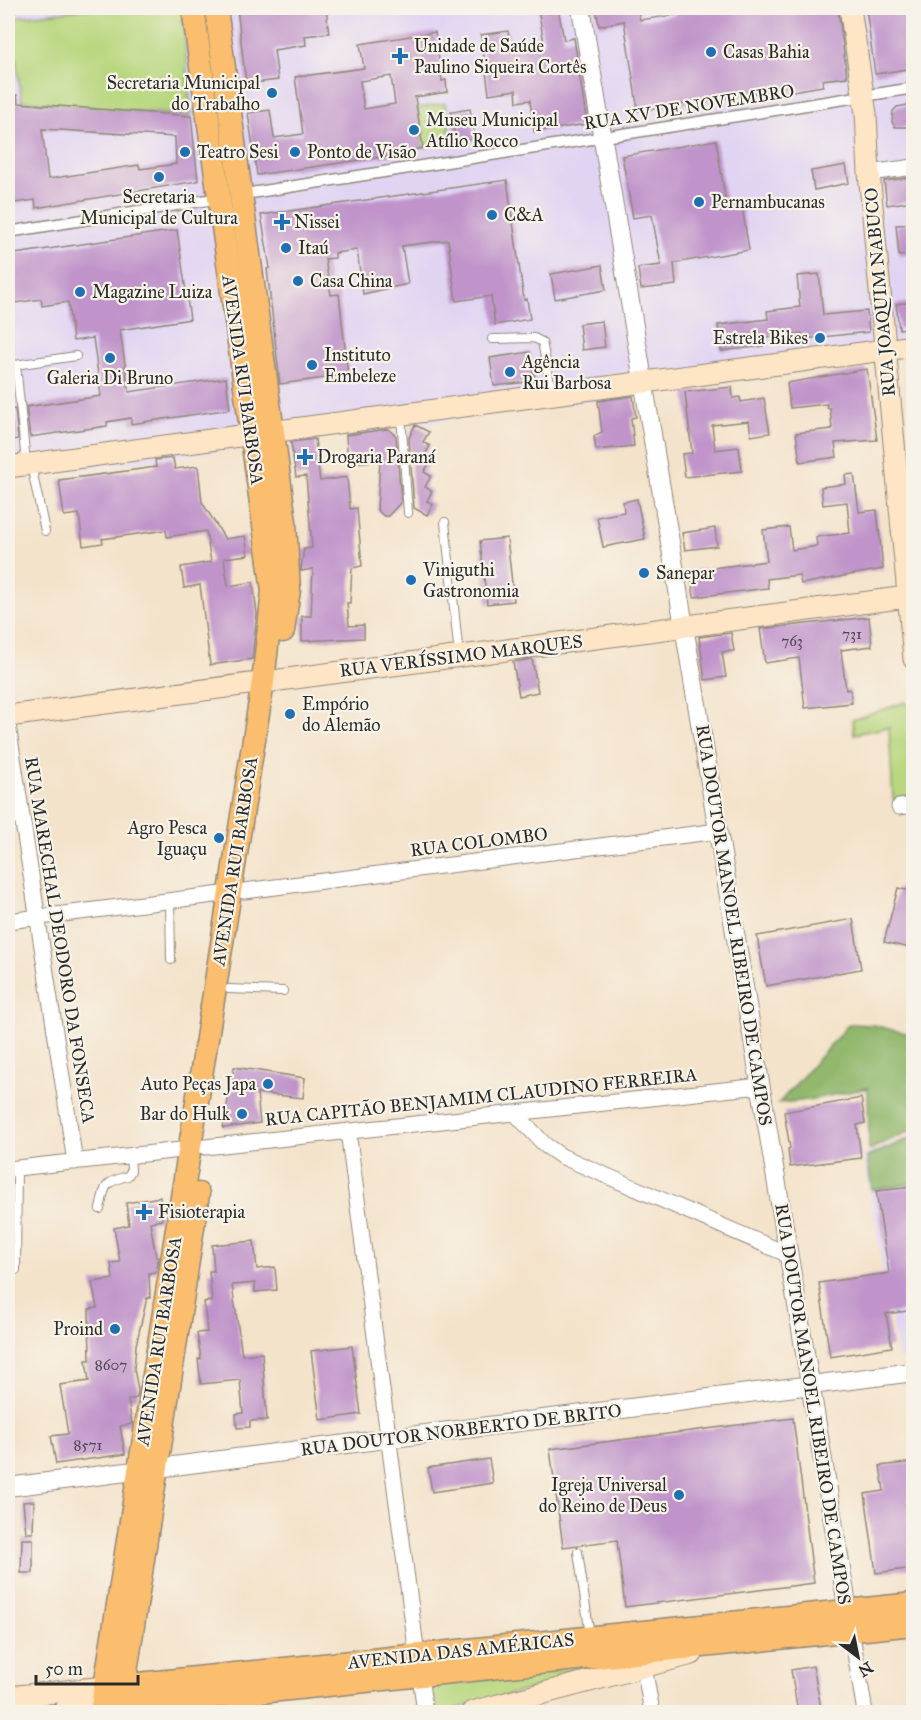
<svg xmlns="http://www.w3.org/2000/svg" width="921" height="1720" viewBox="0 0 921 1720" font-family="'IM FELL Great Primer',serif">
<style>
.built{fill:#e1d4f3}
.green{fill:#b8d77e;stroke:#728154;stroke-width:1.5}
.forest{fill:#92b86d;stroke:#5e724c;stroke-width:1.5}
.building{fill:#c094ca;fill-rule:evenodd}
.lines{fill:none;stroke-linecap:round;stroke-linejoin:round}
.service-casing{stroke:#90877b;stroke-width:10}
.pedestrian-casing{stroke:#90877b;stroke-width:13}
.minor-casing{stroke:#90877b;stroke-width:17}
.tertiary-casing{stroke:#90877b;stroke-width:20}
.secondary-casing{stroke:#90877b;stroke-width:23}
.primary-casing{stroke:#90877b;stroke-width:25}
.service{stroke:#fff;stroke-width:8}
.pedestrian{stroke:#fff;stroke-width:10}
.minor{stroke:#fff;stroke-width:15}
.tertiary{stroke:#fff;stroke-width:18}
.secondary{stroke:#fde5c5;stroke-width:21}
.primary{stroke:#fabe6e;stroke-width:22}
.poi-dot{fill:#1f6fb2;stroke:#f7f3e8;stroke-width:2}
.labels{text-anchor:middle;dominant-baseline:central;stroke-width:4.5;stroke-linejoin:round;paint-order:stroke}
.number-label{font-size:15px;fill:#504553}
.poi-label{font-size:18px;fill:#2b2b2b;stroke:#f7f3e8;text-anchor:start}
.street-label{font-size:18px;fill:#2b2b2b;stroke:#f7f3e8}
</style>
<rect width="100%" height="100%" fill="#f7f3e8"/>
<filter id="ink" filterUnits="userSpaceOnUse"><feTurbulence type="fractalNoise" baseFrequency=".0167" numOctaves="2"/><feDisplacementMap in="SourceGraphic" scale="12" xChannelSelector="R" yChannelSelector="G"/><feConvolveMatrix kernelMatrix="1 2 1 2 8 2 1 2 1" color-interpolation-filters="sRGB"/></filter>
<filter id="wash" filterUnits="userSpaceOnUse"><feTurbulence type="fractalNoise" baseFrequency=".008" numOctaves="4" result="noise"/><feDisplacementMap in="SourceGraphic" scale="24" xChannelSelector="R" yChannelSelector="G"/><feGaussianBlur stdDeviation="1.35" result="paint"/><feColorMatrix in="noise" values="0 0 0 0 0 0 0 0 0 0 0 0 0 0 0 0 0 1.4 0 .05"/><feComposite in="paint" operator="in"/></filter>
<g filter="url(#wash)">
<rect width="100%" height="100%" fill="#f4e3cb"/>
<path class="built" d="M8,8H913V357L8,479Z
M913,1135V1187L876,1192L881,1227L913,1223L896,1312L913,1310V1356L898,1358L864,1156Z"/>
<path class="green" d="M97,8H182L191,116L22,101L10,18Z
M445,103L452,143L423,148L421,135L424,134L417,108Z
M906,702L913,716V795L893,799L889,727L854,734L852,720Z
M629,1663L444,1712H433L429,1684Z"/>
<path class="forest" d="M849,1024L873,1025L913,1035V1129L869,1150L868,1088L808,1100L779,1103Z
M913,1137V1184L872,1190L867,1157Z"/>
<g id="blocks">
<path class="building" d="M237,8H326L329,33L305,36L306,45L274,50L278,80L246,84Z
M538,8H558L564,40L574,38L587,124L534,132L530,100L517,102L516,90L489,94L481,35L508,31L510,48L544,43Z
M596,8H638L640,20L675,15L673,8H838L847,77L822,80L823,86L775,94L774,90L638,111L624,21L599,26Z
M866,8H909L914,39V68L875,74Z
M435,32L442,81L446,80L447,92L415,97L423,148L388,156L257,175L248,113L270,110L274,138L303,134L295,77L364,68L360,44ZM391,76L395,104L364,109L360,81Z
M17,95L18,103L191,116L198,181L36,208L35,200L8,204V97ZM42,129L175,137L176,164L140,169L139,165L48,179Z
M914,104V127H895L892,122L893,111L897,107Z
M470,109L475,139L456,142L451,112Z
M716,140L726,203L741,201L749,250L674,263L676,285L641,289L638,268L661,265L652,215L633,218L622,156Z
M846,165L849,183L814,190L811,171Z
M914,177V201L887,205L884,181Z
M507,180L524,300L527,299L530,319L495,325L491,296L456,301L448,240L402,246L408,284L363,294L357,250L335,253V258L325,259L331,295L339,294L348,375L280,384L267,269L270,268L261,215Z
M914,224V254L899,256L896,225Z
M177,230L190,319L120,330L129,392L226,378L230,409L131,424V418L107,422V426L30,437L26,407L101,396L93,338L73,341L68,302L42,306L41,299L8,304V255Z
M602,265L606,290L555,299L551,274Z
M819,274L823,315L867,311L869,332L803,339L802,333L762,338L763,346L721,351L718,325L768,319L767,311L800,307L797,276Z
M914,302V328L899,329L896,304Z
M602,321L605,347L582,350L579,324Z
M530,352L535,381L494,386L490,358Z
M867,369L877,440L835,443L837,457L800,462L796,433L832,429L830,408H827V404L790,408L787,383Z
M732,387L733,398L740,397L741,402L764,398L770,433L751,436L749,421L712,425L715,450L739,447L742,471L685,477L682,454L692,453L685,392Z
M633,396L636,417L631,418L634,446L596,450L594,436L602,432L598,401Z
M15,409L18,439L8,441V410Z
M415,425L429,432L423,442L430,446L423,458L430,462L424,472L431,476L425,487L432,491L427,501L433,504L427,515L414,508L409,438Z
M388,429L396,436L401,502L388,516H384L377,510L380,461L348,463L346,435Z
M315,439L320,481L347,477L350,509L357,508L362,566L352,568L350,603H347L349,626L364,625V638L302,641V616H311L313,569L301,571V568L304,549L312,548L306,476L296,477L291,442Z
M173,458L175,469L198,466L202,502L225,539L245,536L248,555L224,558L228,586L253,582L257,614L252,659L210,665L200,585L184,588L181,567L211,562L206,531L167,537L166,530L102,539L103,543L83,546L79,514L64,516L59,480L156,467L155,460Z
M854,474L859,512L877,510L883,569L801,584L799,575L767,579L768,588L694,597L690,571L767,561L763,530L789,527L792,550L817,546L816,537L850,533L847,502L823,505L821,487L846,484L845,475Z
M637,499L645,539L603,547L597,517L624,512L623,502Z
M715,528L717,546L685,550L682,533Z
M507,538L514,601L487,604L480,541Z
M869,617L872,646L841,650L846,690L850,689L852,703L805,708L799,658L765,663L760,629Z
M731,633L734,651L722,652L726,677L705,680L699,637Z
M532,659L538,692L519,696L513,662Z
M898,888L914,892V949L884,942Z
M853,919L861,969L766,986L757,936Z
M234,1067L305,1078L303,1098L257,1093L260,1123L223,1128Z
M861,1098L865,1123L857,1125L861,1158L790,1167L788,1149L790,1148L784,1112Z
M914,1187V1310L886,1314L892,1347L830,1357L819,1283L889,1273L876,1191Z
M160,1197L162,1220L150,1222L156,1257H159L156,1272L149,1273L150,1298H147L136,1345L134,1369L138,1390L137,1398L128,1400L132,1424L120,1426L125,1454L56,1464L51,1436L68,1434L60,1385L89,1381L86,1360H90L89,1309L97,1308L92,1282L113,1279L111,1263L120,1262L114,1228L129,1225L126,1203Z
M254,1241L257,1269L275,1267L277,1290L255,1292V1283L232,1285L242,1355L262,1353L267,1420L250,1421V1427L237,1428L236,1414L243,1413L240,1380L201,1384L198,1359H201L197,1333L207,1332L204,1302L212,1301L209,1271H214L212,1245Z
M352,1346L361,1414L320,1420L311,1351Z
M793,1418L814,1583L625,1607L617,1540L563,1547L550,1449Z
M489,1459L493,1483L432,1492L428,1468Z
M914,1462V1568L876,1573L865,1494L884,1491L880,1466Z
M34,1501L33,1533H26L23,1502Z
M22,1539H33V1573H21Z
M813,1666L822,1713H798L791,1670Z"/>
</g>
</g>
<g filter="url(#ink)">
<use href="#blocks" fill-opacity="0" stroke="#90877b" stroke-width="1.5"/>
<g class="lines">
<g class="service-casing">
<path id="service" d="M492,339L534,338L542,342L552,393
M16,365L26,462
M8,366L76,356
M401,416L408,513
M31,465L45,531
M445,522L459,655
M170,900L171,960
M229,989L283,991
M100,1209C105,1187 103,1182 128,1176L131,1171L130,1156
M16,1270L17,1168
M578,1552L590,1636"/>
</g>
<g class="pedestrian-casing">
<path id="pedestrian" d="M238,195L914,88
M8,232L220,198"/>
</g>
<g class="minor-casing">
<path id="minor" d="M869,173L914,167
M8,725L75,1162
M899,807L914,805
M244,891L718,831
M8,921L230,893
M515,1113L545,1145L561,1156L789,1255
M348,1131L417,1655
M205,1147L760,1086
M8,1169L190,1149
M850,1624L865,1712
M644,1667L652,1712
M420,1676L425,1712"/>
</g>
<g class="tertiary-casing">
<path id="tertiary" d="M581,8L848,1611
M8,1487L914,1372"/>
</g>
<g class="secondary-casing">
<path id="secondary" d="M850,8L866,114L869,173L914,659
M8,467L914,346
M8,716L914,596
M8,1697L105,1687
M63,1712L101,1708
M472,1712L692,1654"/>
</g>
<g class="primary-casing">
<path id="primary" d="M216,8L285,522L289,590L283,631
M109,1687L914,1604
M106,1708L914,1624
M101,1712L263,682L273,591L193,8
M120,1712L198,1194"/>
</g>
<use href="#service" class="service"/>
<use href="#pedestrian" class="pedestrian"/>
<use href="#minor" class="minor"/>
<use href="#tertiary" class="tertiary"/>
<use href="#secondary" class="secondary"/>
<use href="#primary" class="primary"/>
</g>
</g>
<g class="poi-dot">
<circle cx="711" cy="52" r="6"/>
<path d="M397 47h6v6h6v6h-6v6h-6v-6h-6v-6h6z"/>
<circle cx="272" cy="93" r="6"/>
<circle cx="414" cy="130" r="6"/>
<circle cx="185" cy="152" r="6"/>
<circle cx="295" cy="152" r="6"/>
<circle cx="159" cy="177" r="6"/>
<circle cx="699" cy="202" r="6"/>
<circle cx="492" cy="215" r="6"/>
<path d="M279 213h6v6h6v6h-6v6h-6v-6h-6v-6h6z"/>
<circle cx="286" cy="248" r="6"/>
<circle cx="298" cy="281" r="6"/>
<circle cx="80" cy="292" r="6"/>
<circle cx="820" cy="338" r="6"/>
<circle cx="110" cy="358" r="6"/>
<circle cx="312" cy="365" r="6"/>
<circle cx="510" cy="372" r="6"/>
<path d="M302 448h6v6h6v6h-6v6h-6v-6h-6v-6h6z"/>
<circle cx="644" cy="573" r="6"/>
<circle cx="411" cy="580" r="6"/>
<circle cx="290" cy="714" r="6"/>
<circle cx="219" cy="838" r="6"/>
<circle cx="268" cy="1084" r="6"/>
<circle cx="242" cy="1114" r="6"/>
<path d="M141 1203h6v6h6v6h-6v6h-6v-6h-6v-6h6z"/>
<circle cx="115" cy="1329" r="6"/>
<circle cx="679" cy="1495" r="6"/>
</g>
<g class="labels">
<g class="number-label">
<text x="852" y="634">731</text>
<text x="792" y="641">763</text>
<text x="111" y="1365">8607</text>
<text x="88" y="1445">8571</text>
</g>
<g class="poi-label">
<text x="414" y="46">Unidade de Saúde<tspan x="414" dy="21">Paulino Siqueira Cortês</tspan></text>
<text x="723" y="52">Casas Bahia</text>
<text x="260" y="83" text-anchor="end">Secretaria Municipal<tspan x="260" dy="21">do Trabalho</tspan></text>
<text x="426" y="120">Museu Municipal<tspan x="426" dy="21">Atílio Rocco</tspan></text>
<text x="197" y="152">Teatro Sesi</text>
<text x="307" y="152">Ponto de Visão</text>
<text x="159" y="197" text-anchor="middle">Secretaria<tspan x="159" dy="21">Municipal de Cultura</tspan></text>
<text x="711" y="202">Pernambucanas</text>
<text x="504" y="215">C&amp;A</text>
<text x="294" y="222">Nissei</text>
<text x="298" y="248">Itaú</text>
<text x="310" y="281">Casa China</text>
<text x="92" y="292">Magazine Luiza</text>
<text x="808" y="338" text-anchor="end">Estrela Bikes</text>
<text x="324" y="355">Instituto<tspan x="324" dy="21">Embeleze</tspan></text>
<text x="522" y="362">Agência<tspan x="522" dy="21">Rui Barbosa</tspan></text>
<text x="110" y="378" text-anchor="middle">Galeria Di Bruno</text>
<text x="317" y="457">Drogaria Paraná</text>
<text x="423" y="570">Viniguthi<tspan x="423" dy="21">Gastronomia</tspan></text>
<text x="656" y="573">Sanepar</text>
<text x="302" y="704">Empório<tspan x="302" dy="21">do Alemão</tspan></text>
<text x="207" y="828" text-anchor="end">Agro Pesca<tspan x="207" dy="21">Iguaçu</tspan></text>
<text x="256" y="1084" text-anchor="end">Auto Peças Japa</text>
<text x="230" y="1114" text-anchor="end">Bar do Hulk</text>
<text x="158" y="1212">Fisioterapia</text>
<text x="103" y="1329" text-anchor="end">Proind</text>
<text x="667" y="1485" text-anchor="end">Igreja Universal<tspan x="667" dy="21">do Reino de Deus</tspan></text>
</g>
<g class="street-label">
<text transform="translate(689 107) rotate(-9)">RUA XV DE NOVEMBRO</text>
<text transform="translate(880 292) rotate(-95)">RUA JOAQUIM NABUCO</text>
<text transform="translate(243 380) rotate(82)">AVENIDA RUI BARBOSA</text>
<text transform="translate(461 656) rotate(-7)">RUA VERÍSSIMO MARQUES</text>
<text transform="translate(479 842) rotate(-7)">RUA COLOMBO</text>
<text transform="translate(235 861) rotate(-81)">AVENIDA RUI BARBOSA</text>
<text transform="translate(734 925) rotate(81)">RUA DOUTOR MANOEL RIBEIRO DE CAMPOS</text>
<text transform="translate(60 940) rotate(81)">RUA MARECHAL DEODORO DA FONSECA</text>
<text transform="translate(481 1097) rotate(-6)">RUA CAPITÃO BENJAMIM CLAUDINO FERREIRA</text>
<text transform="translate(159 1341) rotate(-81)">AVENIDA RUI BARBOSA</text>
<text transform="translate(813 1404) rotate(81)">RUA DOUTOR MANOEL RIBEIRO DE CAMPOS</text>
<text transform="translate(461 1430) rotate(-7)">RUA DOUTOR NORBERTO DE BRITO</text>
<text transform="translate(461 1651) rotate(-6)">AVENIDA DAS AMÉRICAS</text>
</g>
</g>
<rect width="921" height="1720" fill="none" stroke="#f7f3e8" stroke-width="30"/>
<g transform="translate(858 1657) rotate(148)" stroke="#f7f3e8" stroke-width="4.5" paint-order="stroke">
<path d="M0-4.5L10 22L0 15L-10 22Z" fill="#2b2b2b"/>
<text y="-9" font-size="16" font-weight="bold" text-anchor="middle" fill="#2b2b2b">N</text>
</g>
<path d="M36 1675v9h102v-9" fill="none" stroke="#2b2b2b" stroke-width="3"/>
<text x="45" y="1675" font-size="18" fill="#2b2b2b" stroke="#f7f3e8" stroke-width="4.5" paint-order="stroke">50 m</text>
</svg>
